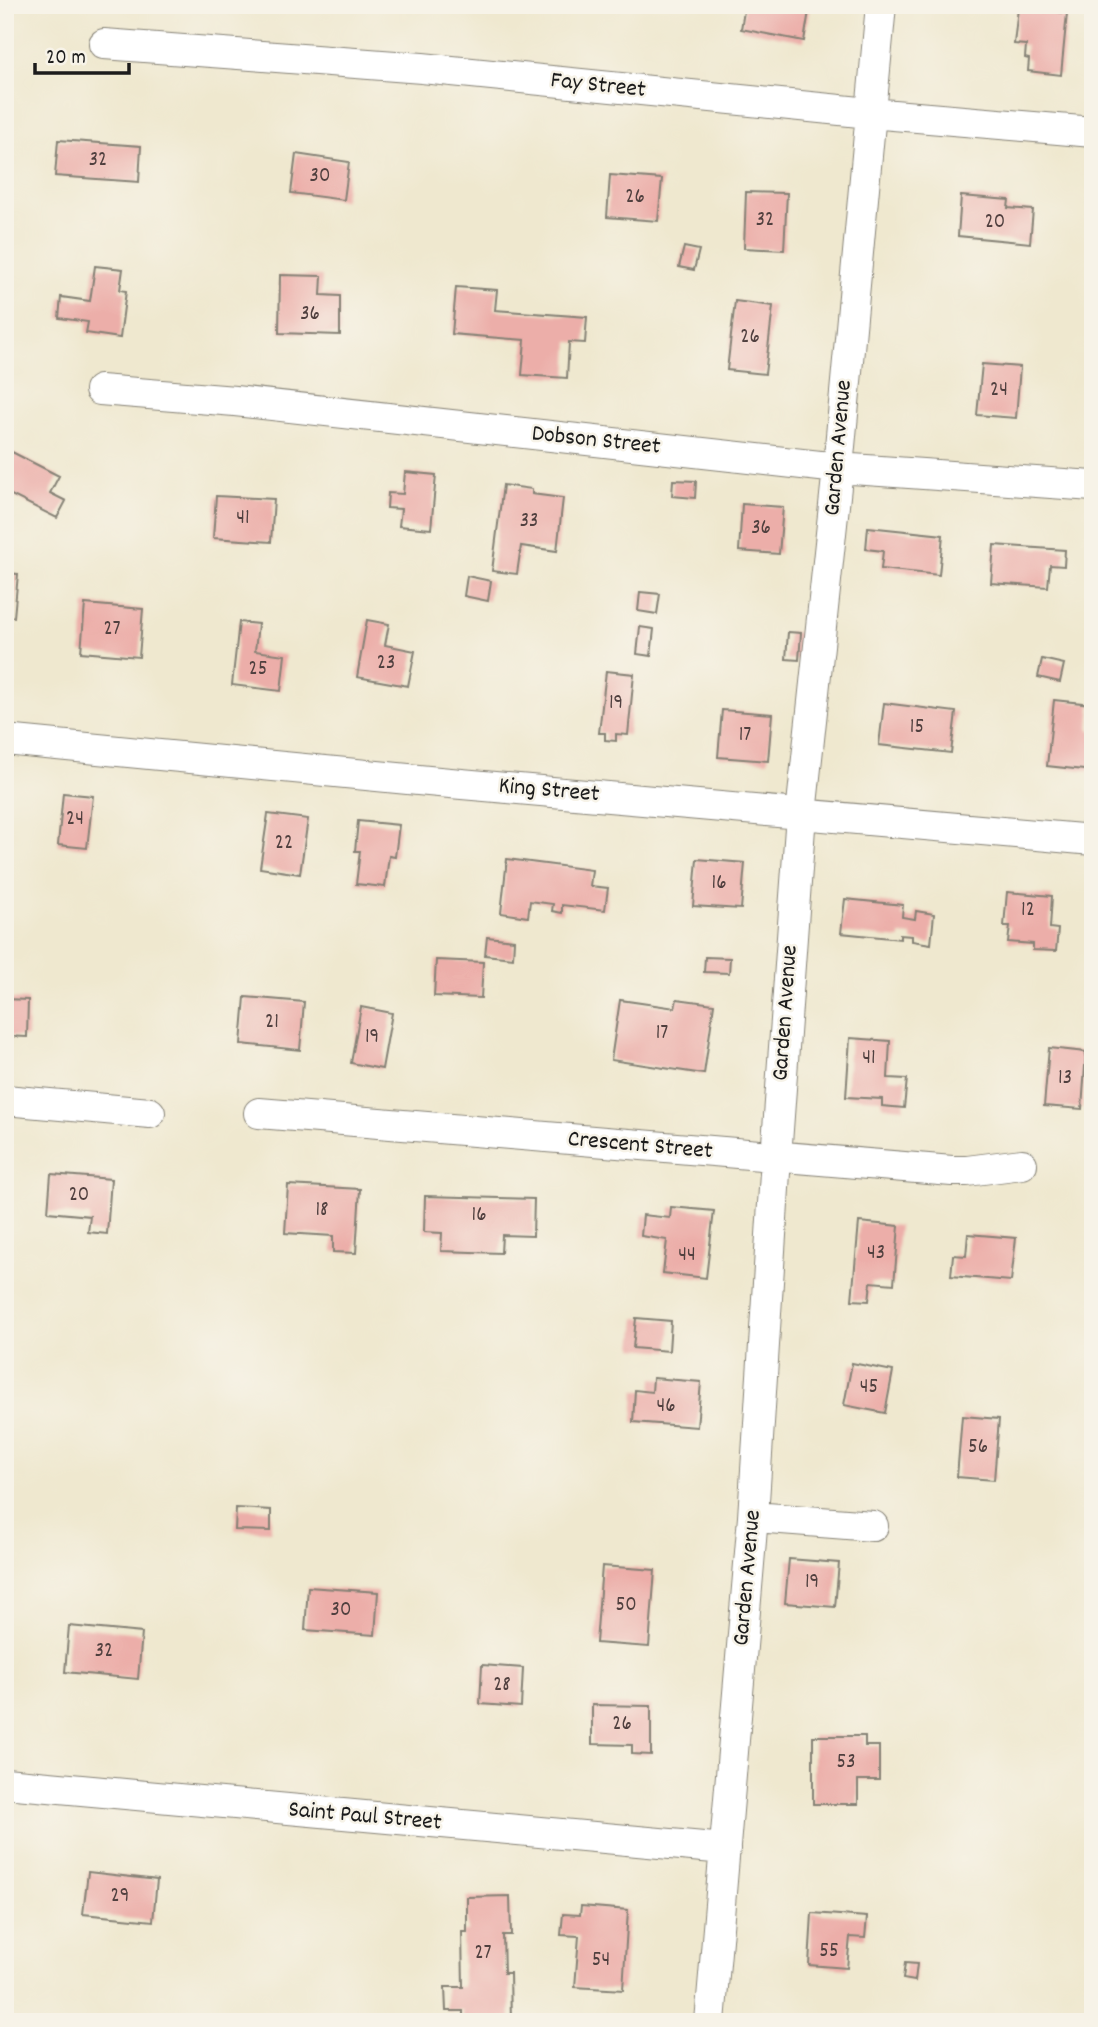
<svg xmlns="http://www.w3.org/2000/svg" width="1098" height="2027" viewBox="0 0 1098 2027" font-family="Dekko,sans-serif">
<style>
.building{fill:#ecaea9}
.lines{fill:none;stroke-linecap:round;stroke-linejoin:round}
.street-casing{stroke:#868276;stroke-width:32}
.street{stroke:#fff;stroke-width:30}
.labels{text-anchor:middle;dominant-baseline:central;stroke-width:5;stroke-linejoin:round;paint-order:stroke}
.number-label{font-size:21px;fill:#50403f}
.street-label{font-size:24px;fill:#1c1c1c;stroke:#f7f3e8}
</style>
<rect width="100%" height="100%" fill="#f7f3e8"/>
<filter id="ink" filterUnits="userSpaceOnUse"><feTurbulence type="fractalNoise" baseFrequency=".0143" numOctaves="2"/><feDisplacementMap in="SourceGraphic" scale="14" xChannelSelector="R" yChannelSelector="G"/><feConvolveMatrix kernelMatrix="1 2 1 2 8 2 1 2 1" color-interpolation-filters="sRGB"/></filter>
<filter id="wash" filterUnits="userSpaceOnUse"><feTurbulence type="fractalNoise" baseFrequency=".00686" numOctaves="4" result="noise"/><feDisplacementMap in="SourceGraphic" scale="28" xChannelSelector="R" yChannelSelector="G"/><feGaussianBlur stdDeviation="1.57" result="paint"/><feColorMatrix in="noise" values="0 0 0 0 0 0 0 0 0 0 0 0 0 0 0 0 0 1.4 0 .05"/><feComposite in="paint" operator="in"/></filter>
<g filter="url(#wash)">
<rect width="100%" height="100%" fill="#efe8cf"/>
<g id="blocks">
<path class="building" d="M745,5H810L804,41L741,29Z
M1018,8L1067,13L1061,75L1028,71L1029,59L1025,58L1026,45L1014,44Z
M58,140L141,146L139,182L55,176Z
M296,154L349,162L344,200L291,193Z
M610,175L662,179L658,221L607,217Z
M746,192L787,193L784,250L744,248Z
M961,196L1009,200L1008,208L1033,210L1030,243L958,236Z
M684,247L699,250L694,270L679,267Z
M95,266L123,269L120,290L126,291L120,338L86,333L88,322L59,318L61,297L90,301Z
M280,275L322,276L321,295L340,296V335L279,333Z
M456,287L497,290L495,310L587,317L585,343L569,342L567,378L522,375L525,340L452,334Z
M735,301L773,306L765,374L727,370Z
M982,364L1020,367L1016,418L977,415Z
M12,452L59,476L50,493L66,501L57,518L5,492V465Z
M405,472L436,475L431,529L399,526L401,509L387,508L388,493L403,494Z
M673,480L696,481L695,498L672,496Z
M503,485L532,489V494L563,498L557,551L521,546L517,574L492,571Z
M216,496L274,499L271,542L213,538Z
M742,504L783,507L779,554L739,551Z
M868,527L943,535L939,575L881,569L883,551L866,549Z
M994,545L1065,550L1064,566L1050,565L1048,587L991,583Z
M5,573L18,574L14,617L5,616Z
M467,576L491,581L488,601L464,596Z
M640,592L660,594L657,614L638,611Z
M85,604L143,609L139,657L81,652Z
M367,620L389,624L385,645L415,651L408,686L357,677Z
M239,622L258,624L255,651L285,655L281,691L232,685Z
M640,627L654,629L651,656L637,654Z
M788,632L801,633L799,660L786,659Z
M1042,659L1064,664L1060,682L1038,677Z
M606,671L634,674L628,735L616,734V741L605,740V733H599Z
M1054,700L1091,704L1089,730H1093V771L1047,766Z
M884,703L956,712L951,753L879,745Z
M722,710L772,714L768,761L718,757Z
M63,793L93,796L87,848L58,845Z
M268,814L308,819L300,874L260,868Z
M358,821L399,825L395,857L389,856L385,887L356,884L360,851H355Z
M507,859L592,870L590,886L608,888L605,910L562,905V913L552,911L553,904L530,901L528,917L501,913Z
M697,859L745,863L741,909L693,906Z
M1007,892L1052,896L1050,928L1058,929L1056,951L1033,950V944L1008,942L1010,926H1004Z
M845,899L903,905L902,917L915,919L916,911L934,914L931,944L912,941V936L900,935V939L841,933Z
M487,937L514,940L513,958L485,955Z
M705,957L730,958L729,973L704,972Z
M436,960L483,962L481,998L434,996Z
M245,997L304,1002L300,1050L241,1044Z
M5,999L28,1000L27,1037L5,1036Z
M677,999L714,1004L704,1074L611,1060L620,1000L675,1008Z
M361,1007L392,1013L382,1069L351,1063Z
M850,1038L890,1041L888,1078L907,1079L904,1108L882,1106V1099L846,1097Z
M1049,1048L1086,1052L1082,1109L1044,1106Z
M51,1174L111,1179L107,1234L88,1232L90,1216L48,1212Z
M288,1185L360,1189L356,1253L333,1252V1236L285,1233Z
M425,1196L534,1199L533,1236L502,1235L501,1253L441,1251L442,1233L424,1232Z
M671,1207L714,1211L706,1278L663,1273L667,1240L641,1236L643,1215L670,1218Z
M859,1222L899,1226L894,1284L871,1282L869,1301L852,1300Z
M968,1234L1016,1238L1011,1281L951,1276L953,1255L966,1256Z
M636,1318L671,1321L669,1351L633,1348Z
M852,1363L893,1371L885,1413L844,1405Z
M653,1378L701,1382L697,1427L633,1422L635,1390L652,1392Z
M962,1416L999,1419L994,1480L957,1477Z
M236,1508L271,1510V1531L235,1530Z
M789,1559L839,1563L835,1607L785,1603Z
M602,1566L655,1570L649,1647L596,1643Z
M308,1587L378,1592L375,1635L305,1630Z
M69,1626L142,1633L138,1679L65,1672Z
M482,1665L523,1668L521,1707L480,1704Z
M592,1705L651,1706V1755L632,1754V1745L592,1744Z
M813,1736H865V1746H879V1780H858V1804H813Z
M88,1872L157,1880L153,1921L83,1914Z
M510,1896L511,1935H503L504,1973H510L511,2021L463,2022V2011H446L445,1987H463L462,1932H467V1897Z
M581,1906L628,1910L623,1990L575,1987L579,1936L561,1935L563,1914L580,1915Z
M812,1913L867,1917L865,1938L850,1937L847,1968L809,1965Z
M905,1963L917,1964L915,1981L903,1979Z"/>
</g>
</g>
<g filter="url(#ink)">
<use href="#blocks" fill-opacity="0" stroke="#868276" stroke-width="2"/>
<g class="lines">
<g class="street-casing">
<path id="street" d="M104,44L422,68L870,113L1093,132
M100,390L235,401L838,468L1093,486
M5,740L439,782L1093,840
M5,1100L150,1113
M259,1113L952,1171H967L1022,1164
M753,1517L873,1526
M5,1783L725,1849
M710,2022L753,1517L776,1157L801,814L838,468L881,5"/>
</g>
<use href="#street" class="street"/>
</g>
</g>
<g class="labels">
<g class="number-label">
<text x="98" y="161">32</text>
<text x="320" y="177">30</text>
<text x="635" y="198">26</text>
<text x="765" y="221">32</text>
<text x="995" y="223">20</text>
<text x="310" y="315">36</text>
<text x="750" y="338">26</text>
<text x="999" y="391">24</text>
<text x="243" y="519">41</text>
<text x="529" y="522">33</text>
<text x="761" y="529">36</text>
<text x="112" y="630">27</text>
<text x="386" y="664">23</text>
<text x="258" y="670">25</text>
<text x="616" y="704">19</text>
<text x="917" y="728">15</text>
<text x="745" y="736">17</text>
<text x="75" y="820">24</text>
<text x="284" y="844">22</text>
<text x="719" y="884">16</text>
<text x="1028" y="911">12</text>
<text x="272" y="1023">21</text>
<text x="662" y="1034">17</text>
<text x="372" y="1038">19</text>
<text x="869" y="1059">41</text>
<text x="1065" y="1079">13</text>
<text x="79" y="1196">20</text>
<text x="322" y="1211">18</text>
<text x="479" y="1216">16</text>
<text x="876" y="1254">43</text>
<text x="687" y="1256">44</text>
<text x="869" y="1388">45</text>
<text x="666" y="1407">46</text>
<text x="978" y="1448">56</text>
<text x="812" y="1583">19</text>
<text x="626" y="1606">50</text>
<text x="341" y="1611">30</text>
<text x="104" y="1652">32</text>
<text x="502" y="1686">28</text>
<text x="622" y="1725">26</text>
<text x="846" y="1763">53</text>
<text x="120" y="1897">29</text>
<text x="829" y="1952">55</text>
<text x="483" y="1954">27</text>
<text x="601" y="1961">54</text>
</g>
<g class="street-label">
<text transform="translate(598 86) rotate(6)">Fay Street</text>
<text transform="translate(596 441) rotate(6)">Dobson Street</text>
<text transform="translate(839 448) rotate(-85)">Garden Avenue</text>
<text transform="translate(549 791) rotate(5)">King Street</text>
<text transform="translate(786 1013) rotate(-86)">Garden Avenue</text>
<text transform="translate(640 1146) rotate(5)">Crescent Street</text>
<text transform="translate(748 1578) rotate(-85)">Garden Avenue</text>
<text transform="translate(365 1817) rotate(5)">Saint Paul Street</text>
</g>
</g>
<rect width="1098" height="2027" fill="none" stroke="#f7f3e8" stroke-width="28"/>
<path d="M35 63v10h94v-10" fill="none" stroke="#1c1c1c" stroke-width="3.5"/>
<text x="46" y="63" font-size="21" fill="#1c1c1c" stroke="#f7f3e8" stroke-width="5" paint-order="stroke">20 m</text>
</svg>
